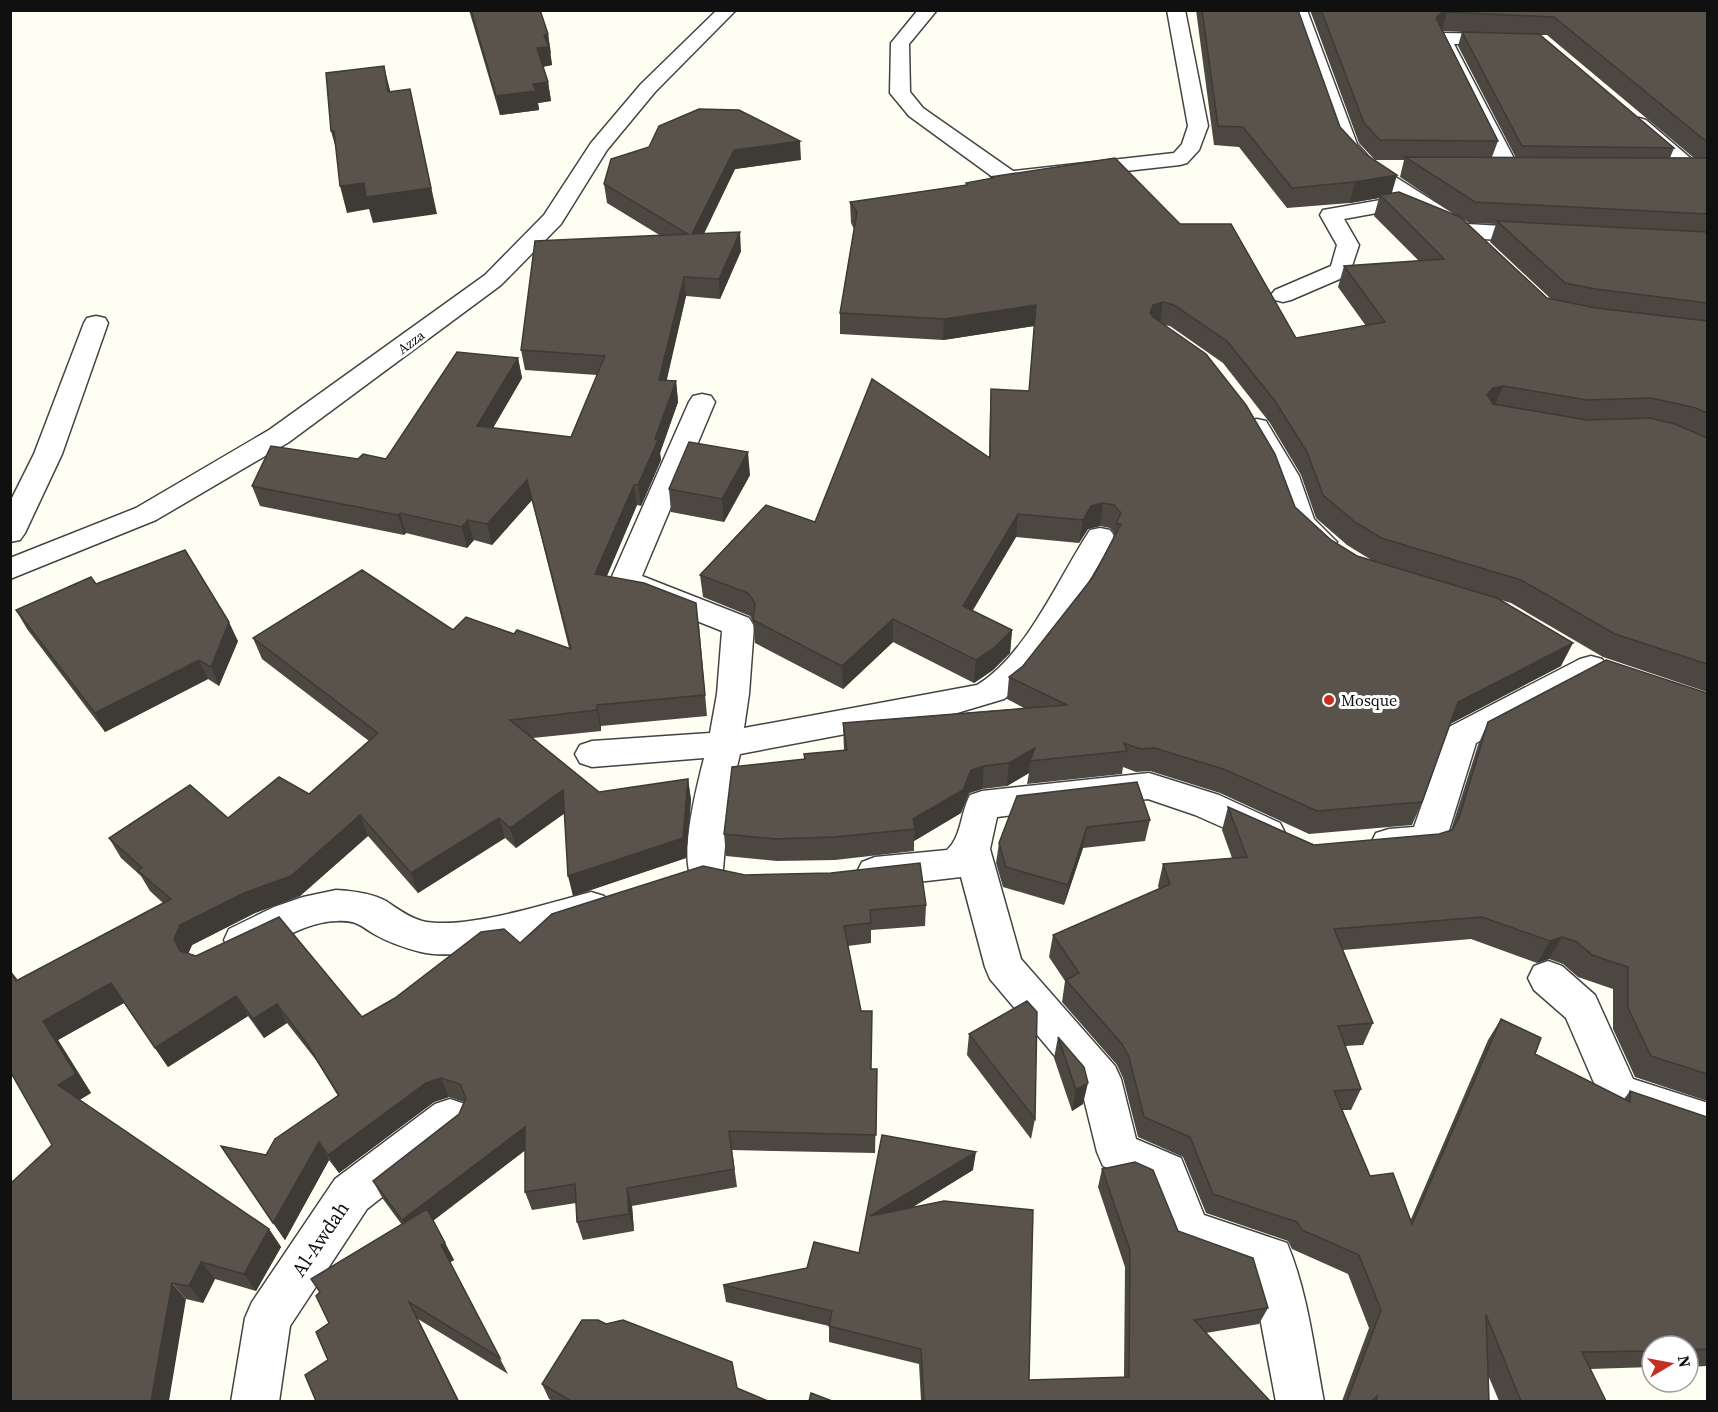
<svg xmlns="http://www.w3.org/2000/svg" width="1718" height="1412" viewBox="0 0 1718 1412" font-family="'Source Serif 4',serif">
<style>
.lines{fill:none;stroke-linecap:round;stroke-linejoin:round}
.street-casing{stroke:#434343;stroke-width:3}
.street{fill:#fff;fill-rule:evenodd}
.wall{fill:#4d4741;fill-rule:evenodd}
.shaded-wall{fill:#3e3a35}
.building{fill:#59534c;stroke:#3e3a35;stroke-width:1.5}
.poi-dot{fill:#c62e22;stroke:#fff;stroke-width:2}
.labels{text-anchor:middle;dominant-baseline:central;stroke-width:6;stroke-linejoin:round;paint-order:stroke}
.far-street-label{font-size:14px;fill:#101010;stroke:#fff}
.poi-label{font-size:16px;fill:#101010;stroke:#fff;text-anchor:start}
.near-street-label{font-size:20px;fill:#101010;stroke:#fff}
</style>
<rect width="100%" height="100%" fill="#fffef3"/>
<g class="lines">
<g class="street-casing">
<path id="street" d="M717,10H736L655,92L607,150L561,224L501,285L289,442L156,520L10,579V558L136,508L269,430L485,275L544,215L591,143L641,84Z
M918,10H937L909,44L910,92L923,108L1013,171L1174,153L1182,144L1188,126L1167,10H1185L1208,126L1199,150L1187,163L1180,165L1009,184L1001,183L909,116L890,93L891,43Z
M1289,10H1307L1357,144L1375,164L1457,216L1460,222L1467,224L1538,228L1546,230L1549,235L1546,240L1538,242L1463,238L1393,210L1344,219L1359,245L1349,275L1291,300L1283,302L1275,300L1271,295L1275,290L1331,266L1337,245L1320,215L1323,210L1398,197L1361,172L1337,146Z
M1442,33L1504,34L1510,35L1513,39L1510,43L1504,44H1454L1519,168L1515,172L1508,174L1501,172L1497,168L1433,38L1436,34Z
M1639,118L1646,120L1702,168L1706,172L1702,176L1695,178L1688,176L1632,128L1629,124L1632,120Z
M96,316L105,318L108,323L62,454L25,533L20,540L10,542V502L34,454L84,323L87,318Z
M702,394L711,396L715,402L642,576L749,618L754,626L749,694L744,728L977,685C1026,656 1059,577 1090,530L1100,528L1110,530L1115,537L1048,650L1019,687L1004,699L957,713L740,754L729,801L723,869L718,879L705,884L692,879C679,855 697,786 704,758L592,767L580,763L575,754L580,745L592,741L710,733L717,694L722,631L614,588L610,581L689,402L693,396Z
M1257,419L1266,421L1299,476L1314,519L1337,542L1332,549L1322,551L1312,549L1291,529L1271,476L1244,427L1248,421Z
M1591,656L1602,659L1607,667L1602,675L1476,743L1446,840L1441,850C1421,857 1396,860 1376,853L1371,843L1376,833L1389,829L1414,827L1449,727L1580,659Z
M1149,773L1219,795L1280,823L1285,833L1280,843L1267,847L1195,815L1148,799L997,817L990,849L1021,959L1115,1066L1121,1079L1136,1139L1181,1158L1204,1215L1287,1243C1308,1293 1314,1349 1324,1402H1276L1252,1275L1172,1246L1149,1186L1103,1166L1097,1152L1081,1087L990,979L985,967L961,877L875,887L862,882L857,872L862,862L875,857L947,850C962,836 960,814 970,795L982,791Z
M336,890C353,891 371,893 386,901C398,909 408,917 422,921C463,931 549,903 591,892L604,896L610,907L604,918C562,932 463,963 421,952C405,948 388,942 374,934C359,925 356,920 337,921C302,922 275,945 243,956L229,951L224,940L229,929L274,907L303,897Z
M1548,961L1562,966L1595,995L1633,1079L1708,1103V1142L1604,1106L1566,1018L1534,990L1528,978L1534,966Z
M450,1099L465,1104L471,1118L465,1132L367,1209L290,1326L279,1402H231L245,1318L252,1302L335,1179L435,1104Z"/>
</g>
<use href="#street" class="street"/>
</g>
<path class="wall" d="M469,10H540L548,34L551,53H550L552,65L543,67L548,82L551,101L538,103L539,110L500,115Z
M1196,10H1298L1340,127L1392,193L1459,217L1400,177L1404,160H1375L1359,143L1310,10H1707V692L1603,657L1511,603L1498,599L1561,666L1450,724L1422,802L1412,825L1309,834L1220,793L1150,771L1136,772L1123,767L1122,774L1027,784L1029,773L1007,786L982,789L969,793L961,813L914,841V851L835,860L777,861L726,856L724,834L804,759V754L844,751L843,723L1024,708L1007,699L1009,677L1023,666L1093,577L1113,538L1114,533L1110,528L1100,526L1088,529L1079,543L1016,537L972,610L1012,630L1010,653L993,670L974,683L893,642L843,689L755,643L753,622L750,616L703,597L700,575L815,522L989,457L990,411L991,389L1029,391L1034,326L943,340L840,334V313L854,229L851,223L850,202L966,185V183L991,179V177L1180,224L1296,338L1366,326L1338,287L1344,266L1419,261L1374,216L1379,198L1350,203L1287,208L1239,147L1214,145ZM1443,31L1506,34L1462,32L1458,46L1516,158L1492,157L1498,141ZM1540,35H1547L1694,158H1670L1674,148ZM1461,218L1469,223L1496,224L1490,242L1551,299L1547,298ZM1163,325L1170,326L1223,363L1270,423L1301,475L1316,518L1347,545L1373,561L1357,556L1331,540L1295,507Z
M801,160L735,169L704,234L741,251L720,299L686,296L666,381H676L678,402L660,453L661,460L641,506L637,505L607,576L699,624L707,716L601,726V731L533,738L599,792L688,779L691,800L686,858L573,896L564,813L516,848L505,838L418,893L368,836L300,896L255,913L192,945L188,954L362,1017L520,943L745,875L926,905L925,926L871,930V943L848,946L871,1069H877L875,1153L732,1150L737,1187L632,1206L634,1231L583,1240L577,1222L576,1203L532,1210L525,1192V1150L433,1220L454,1260L450,1262L508,1374L418,1319L459,1401H316L328,1360L329,1323L402,1225L383,1199L373,1181L459,1114L464,1102L449,1097L434,1102L339,1173L329,1160L285,1240L221,1146L266,1155L338,1096L316,1060L287,1023L264,1038L248,1016L168,1067L124,1003L58,1040L91,1093L79,1100L269,1229L281,1247L256,1291L215,1279L203,1303L186,1299L52,1145L10,1071V970L18,980L163,903L150,891L141,876L121,858L109,838L228,818L309,794L369,741L262,659L253,638L453,630L514,634L569,648L532,500L492,545L474,540L467,548L406,533L404,535L260,506L252,486L358,459H386L518,358L522,378L493,428L571,437L597,375L525,370L521,350L661,236L607,203L604,184Z
M750,475L724,522L671,512L669,489Z
M96,584L238,641L219,686L208,679L105,732L27,629L16,610Z
M1707,693V1101L1635,1077L1613,1029V989L1578,977L1563,964L1549,959L1537,963L1471,939L1343,950L1373,1023L1363,1045L1345,1046L1361,1089L1351,1110H1342L1370,1176L1411,1219L1488,1040L1501,1019L1535,1054L1624,1099L1630,1091L1707,1117V1366L1688,1367V1346H1652V1367L1590,1369L1606,1401H1499L1488,1375L1489,1401H1342L1369,1328L1348,1274L1292,1249L1288,1241L1206,1213L1183,1157L1138,1137L1123,1078L1117,1065L1062,1002L1065,981L1049,957L1053,935L1159,889L1158,886L1163,864L1232,858L1222,830L1228,807L1314,845L1439,834L1451,830L1478,745L1488,722Z
M1017,796L1150,820L1145,841L1083,848L1064,905L1003,887L996,863L999,843Z
M969,1034L1035,1119L1031,1139L967,1055Z
M1058,1037L1083,1104L1072,1111L1054,1058Z
M882,1135L973,1170L913,1207L1029,1380L1124,1377L1125,1267L1098,1187L1102,1169L1178,1231L1268,1308L1259,1324L1206,1333L1270,1401H921L919,1364L829,1342V1326L726,1302L723,1285L807,1268L859,1253Z
M606,1324L737,1388L768,1401H552L549,1399L542,1384Z"/>
<path class="shaded-wall" d="M1447,12L1442,31L1436,18L1441,13Z
M548,34L552,65L540,67L537,48L544,35Z
M384,66L390,90L394,117L388,92Z
M548,82L551,101L538,103L539,110L500,115L496,96L533,84Z
M410,89L437,214L373,223L369,209L347,213L340,186Z
M331,131H334L338,156Z
M800,141L801,160L735,169L694,253L692,234L734,150Z
M1397,175L1391,196L1380,195L1379,198L1350,203L1355,182Z
M740,232L741,251L720,299L719,279Z
M684,277L686,296L662,401L659,380Z
M1163,302L1160,324L1146,334L1150,313L1153,305Z
M1036,305L1034,326L943,340L944,319Z
M518,358L522,378L482,447L477,426Z
M676,381L678,402L660,453L661,460L641,506L638,485Z
M1503,386L1494,408L1487,395L1493,388Z
M748,452L750,475L724,522L722,499Z
M527,480L532,500L492,545L487,524Z
M634,485L637,505L599,594L595,574Z
M1103,503L1100,526L1088,529L1079,543L1083,520L1091,506Z
M400,513L406,533L404,535L398,515Z
M1018,514L1016,537L962,629L963,606Z
M468,520L474,540L467,548L462,527Z
M893,619V642L843,689L842,666Z
M229,622L238,641L219,686L211,667Z
M1012,630L1010,653L993,670L974,683L976,660Z
M1573,643L1561,666L1448,725L1458,702Z
M199,660L208,679L105,732L95,713Z
M597,705L601,726V731L597,710Z
M1035,748L1030,761L1029,773L1007,786L1009,763Z
M984,766L982,789L969,793L961,813L914,841L915,829L913,819L971,770Z
M688,779L691,800L686,858L573,896L568,876Z
M563,790L568,811L516,848L510,828Z
M360,815L368,836L300,896L255,913L192,945L186,959L180,951L174,939L180,925Z
M499,818L505,838L418,893L411,873Z
M1087,827L1083,848L1064,905L1068,885Z
M1562,937L1549,959L1537,963L1550,941Z
M111,983L124,1003L58,1040L91,1093L73,1104L58,1085L43,1021Z
M236,996L248,1016L168,1067L155,1048Z
M277,1004L287,1023L264,1038L253,1019Z
M441,1078L449,1097L434,1102L339,1173L328,1155L426,1083Z
M1088,1083L1083,1104L1072,1111L1076,1090Z
M525,1127L531,1146L412,1237L402,1220Z
M319,1142L329,1160L285,1240L273,1223Z
M976,1152L973,1170L870,1233V1216Z
M627,1188L632,1206L634,1231L629,1214Z
M269,1229L281,1247L256,1291L244,1274Z
M445,1243L454,1260L449,1263L441,1245Z
M201,1262L215,1279L203,1303L189,1286Z
M172,1283L186,1299L169,1401H151Z
M409,1302L418,1319L459,1401H458Z"/>
<path class="building" d="M471,10H540L548,34L544,35L549,47L537,48L548,82L533,84L536,91L496,96Z
M1202,10H1298L1340,127L1365,154L1397,175L1355,182L1292,188L1243,127L1218,126Z
M1321,10H1707V142L1554,17L1447,12L1441,13L1436,18L1498,141L1380,140L1364,123Z
M1462,32L1539,34L1674,148L1522,146Z
M384,66L388,92L410,89L431,188L366,197L364,183L340,186L334,131H331L326,73Z
M699,109L739,110L800,141L734,150L692,234L740,232L719,279L684,277L659,380L676,381L655,439L658,440L638,485H634L595,574L644,583L696,603L705,695L597,705V710L510,720L599,792L688,779L683,838L568,876L563,790L510,828L499,818L411,873L360,815L291,876L244,893L180,925L174,939L180,951L196,956L279,917L362,1017L395,998L481,932L504,929L520,943L552,914L703,866L745,875L831,873L920,863L926,905L870,910L871,923L844,926L861,1011H872L871,1069H877L876,1135L729,1131L734,1169L627,1188L629,1214L577,1222L575,1184L525,1192V1127L402,1220L373,1181L459,1114L466,1098L460,1084L441,1078L426,1083L328,1155L319,1142L273,1223L221,1146L266,1155L275,1139L339,1095L305,1041L277,1004L253,1019L236,996L155,1048L111,983L43,1021L76,1074L58,1085L269,1229L244,1274L201,1262L189,1286L172,1283L151,1401H10V1184L52,1145L10,1071V971L16,981L171,899L138,871L142,868L109,838L190,785L228,818L279,777L309,794L378,733L253,638L362,570L453,630L466,617L514,634L517,630L571,649L527,480L487,524L468,520L462,527L400,513L398,515L252,486L271,446L358,459L363,454L386,459L457,352L518,358L477,426L571,437L605,356L521,350L535,241L688,234L604,184L611,159L649,147L659,126Z
M1405,157L1707,158V214L1475,202Z
M1115,158L1180,224H1231L1296,338L1385,322L1344,266L1444,259L1380,195L1399,192L1460,217L1547,298L1596,308L1707,321V413L1696,408L1651,398L1587,400L1503,386L1493,388L1487,395L1493,404L1587,420L1650,418L1675,424L1707,438V664L1615,634L1521,580L1381,538L1355,522L1323,495L1307,452L1275,401L1227,341L1174,305L1163,302L1153,305L1150,313L1153,317L1206,354L1246,405L1275,454L1295,507L1331,540L1357,556L1497,598L1573,643L1458,702L1422,802L1317,811L1226,770L1155,748L1140,749L1124,743L1127,751L1030,761L1035,748L1009,763L984,766L971,770L963,790L913,819L915,829L834,837L775,839L724,834L732,767L805,759L804,754L847,750L843,723L1067,705L1009,677L1023,666L1093,577L1121,524H1116L1121,513L1114,505L1103,503L1091,506L1083,520L1018,514L963,606L1012,630L995,647L976,660L893,619L842,666L753,620L755,603L748,593L700,575L766,505L815,522L872,379L990,458L991,389L1029,391L1036,305L944,319L840,313L857,212L850,202L967,185L966,183L993,178L991,177Z
M1497,221L1707,232V303L1596,289L1565,283Z
M689,442L748,452L722,499L669,489Z
M185,550L229,622L211,667L199,660L95,713L16,610L91,577L96,584Z
M1606,660L1707,693V1074L1651,1056L1628,1008V967L1592,955L1577,942L1562,937L1550,941L1482,917L1334,929L1373,1023L1338,1026L1361,1089L1334,1091L1370,1176L1393,1173L1412,1224L1501,1019L1541,1038L1535,1054L1630,1102V1091L1707,1117V1349L1688,1350V1346H1652V1351L1582,1352L1606,1401H1521L1486,1315L1489,1401H1377V1396L1372,1401H1347L1381,1310L1359,1255L1302,1230L1297,1222L1213,1194L1190,1137L1144,1117L1129,1057L1122,1044L1066,980L1079,973L1053,935L1170,884L1163,864L1247,857L1228,807L1314,845L1439,834L1452,830L1459,818L1488,722Z
M1137,782L1150,820L1087,827L1068,885L1006,867L999,843L1017,796Z
M1027,1001L1037,1012L1035,1119L969,1034Z
M1058,1037L1084,1067L1088,1083L1076,1090Z
M882,1135L976,1152L870,1216L944,1201L1033,1210L1029,1380L1129,1377L1130,1250L1102,1169L1135,1162L1153,1170L1178,1231L1253,1258L1268,1308L1194,1320L1270,1401H924L921,1349L829,1326L832,1311L723,1285L807,1268L814,1242L859,1253Z
M427,1209L445,1243L441,1245L500,1358L409,1302L458,1401H316L305,1375L328,1360L316,1332L329,1323L316,1296L320,1292L311,1279Z
M582,1320H598L606,1324L623,1320L732,1362L737,1388L768,1401H571L542,1384Z
M811,1393L832,1401H809Z"/>
<circle class="poi-dot" cx="1329" cy="700" r="6"/>
<g class="labels">
<g class="far-street-label">
<text transform="translate(411 342) rotate(-37)">Azza</text>
</g>
<g class="poi-label">
<text x="1341" y="700">Mosque</text>
</g>
<g class="near-street-label">
<text transform="translate(320 1239) rotate(-56)">Al-Awdah</text>
</g>
</g>
<rect width="1718" height="1412" fill="none" stroke="#101010" stroke-width="24"/>
<g transform="translate(1670 1364) rotate(80)"><circle r="28" fill="#ffffff" stroke="#9f9f9f" stroke-width="1.5"/>
<path d="M0-4.5L10 22L0 15L-10 22Z" fill="#c62e22"/>
<text y="-9" font-size="16" font-weight="bold" text-anchor="middle" fill="#101010">N</text>
</g>
</svg>
